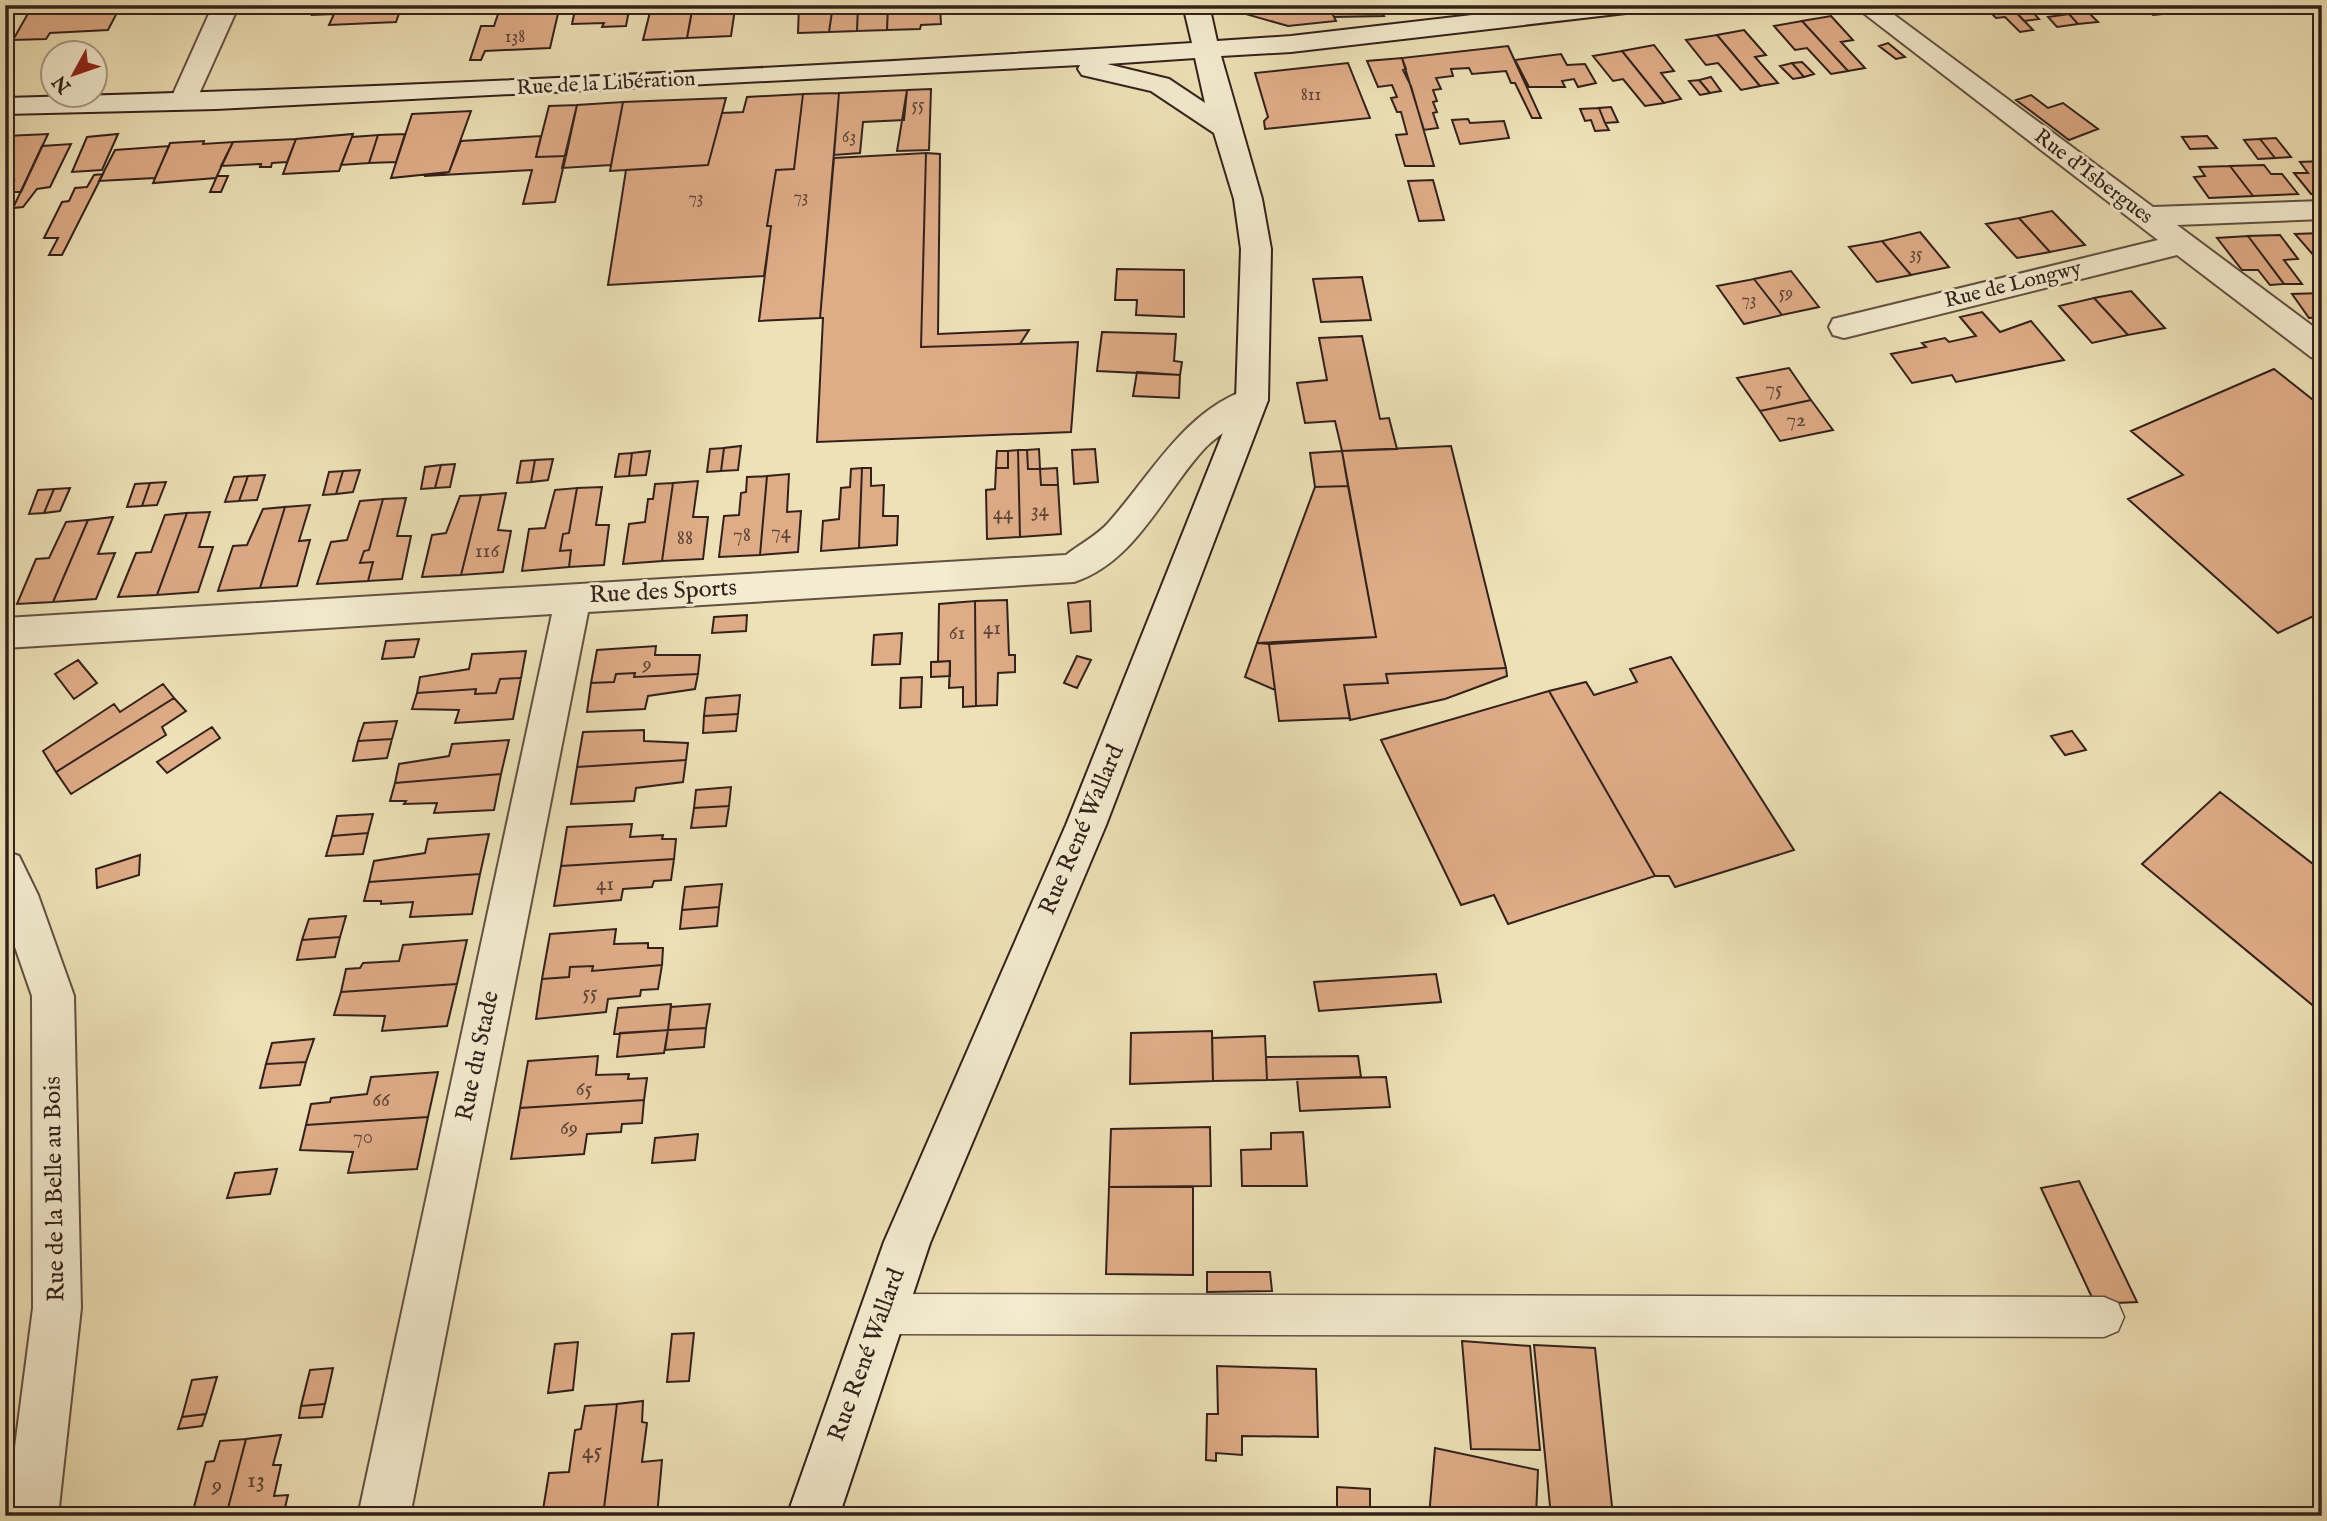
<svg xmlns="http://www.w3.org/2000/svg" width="2327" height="1521" viewBox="0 0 2327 1521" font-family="'IM FELL English',serif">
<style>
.building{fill:#dfac88;stroke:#33211b;stroke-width:2}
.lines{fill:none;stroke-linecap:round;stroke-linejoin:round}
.service-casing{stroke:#625142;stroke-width:3}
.minor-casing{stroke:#625142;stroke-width:4}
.secondary-casing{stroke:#33211b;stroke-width:4}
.service{fill:#f4ecd0;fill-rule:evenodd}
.minor{fill:#f4ecd0;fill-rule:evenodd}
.secondary{fill:#f4ecd0;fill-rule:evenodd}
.labels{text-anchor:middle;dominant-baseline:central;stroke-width:6;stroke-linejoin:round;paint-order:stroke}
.far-number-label{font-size:18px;fill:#5e4436}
.far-street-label{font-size:21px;fill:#33211b;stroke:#f4ecd0}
.number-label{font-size:21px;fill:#5e4436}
.street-label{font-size:24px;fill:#33211b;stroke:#f4ecd0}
.near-number-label{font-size:24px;fill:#5e4436}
</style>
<rect width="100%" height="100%" fill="#eee1b7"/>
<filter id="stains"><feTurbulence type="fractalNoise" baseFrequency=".00286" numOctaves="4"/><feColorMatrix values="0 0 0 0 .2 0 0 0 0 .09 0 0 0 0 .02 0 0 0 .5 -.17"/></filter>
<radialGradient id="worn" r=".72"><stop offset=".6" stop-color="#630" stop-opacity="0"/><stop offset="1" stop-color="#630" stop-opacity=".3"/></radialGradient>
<path class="building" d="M62,5H121L108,30L50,33L46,39L13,40L30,10L60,8Z
M316,5H402L396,22L329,25L334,14L312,15Z
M501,5H560L550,48L485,51L481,60H470L481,26H494Z
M576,5H630L626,26L602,27L604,23L572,24Z
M718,5V9H735L731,36L687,38L693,5Z
M799,5H833L829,32L798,33Z
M833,5H858L857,31L829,32Z
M858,5H888L887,30L857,31Z
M888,5H940L941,24L921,25L920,29L887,30Z
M1226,5H1328L1336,21L1288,26L1228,9Z
M1328,5H1378L1384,16L1334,17Z
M1983,5H2009L2033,30L2020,32L2005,17L1996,18Z
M2009,5H2037L2039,8L2030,9L2039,19L2024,21Z
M2165,5H2189L2194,10L2173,13Z
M2165,5L2173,13L2153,15L2143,6Z
M693,6L687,38L643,40L651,8Z
M2088,12L2098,22L2078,24L2069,14Z
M2069,14L2078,24L2057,27L2048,17Z
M1831,16L1853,40L1841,42L1865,68L1848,71L1802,21Z
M1802,21L1848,71L1831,74L1807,48L1795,50L1774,26Z
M1744,30L1766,55L1755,57L1778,83L1760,86L1717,35Z
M1717,35L1760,86L1741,90L1718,63L1706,65L1686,40Z
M1888,43L1905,57L1896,59L1879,46Z
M1654,45L1674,71L1661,73L1681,99L1664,103L1622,51Z
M1508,46L1541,118H1532L1515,83H1511L1506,71L1472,74L1469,68L1451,69L1453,76L1436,78L1441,89L1433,90L1437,101L1433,102L1437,112L1433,113L1438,128L1424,130L1402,58Z
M1622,51L1664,103L1645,106L1623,79L1613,81L1593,56Z
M1561,54L1567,65L1585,64L1596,83L1578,87L1574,79L1562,81L1565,87H1529L1515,60Z
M1402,58L1406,69L1403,70L1411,86L1434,166H1405L1396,135L1407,134L1401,112H1397L1391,98L1397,97L1392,85L1378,87L1367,61Z
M1802,62L1814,74L1804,77L1792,63Z
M1348,63L1370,118L1265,129L1264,121L1268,117L1255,73Z
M1792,63L1804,77L1793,79L1780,66Z
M1711,77L1721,91L1710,93L1699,80Z
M1699,80L1710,93L1700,95L1689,81Z
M931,89L929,150L897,151L907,90Z
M907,90L904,120L863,122L860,153L834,155L839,93Z
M839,93L820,318L759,321L771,226H767L776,170L794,169L803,94Z
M803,94L794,169L776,170L767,226H771L764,276L608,285L626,170L708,165L722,113L743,112L747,97Z
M2031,95L2048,108L2063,103L2098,129L2069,140L2016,100Z
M726,98L708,165L610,171L623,102Z
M623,102L611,165L562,168L577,105Z
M577,105L566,156L536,157L549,106Z
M1611,107L1618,122L1605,123L1599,108Z
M1599,108L1605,123L1609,130L1595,131L1591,120L1585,121L1580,109Z
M471,111L449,172L391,178L412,114Z
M1468,119L1470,123L1504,121L1509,138L1460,144L1452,120Z
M48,134L21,192H8L14,180H6L13,166L5,167L6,136Z
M118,134L102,170L72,172L87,137Z
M353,134L339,171L283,174L296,139Z
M405,134L396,162L369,163L378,135Z
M378,135L369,163L341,165L352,137Z
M541,136L536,157L566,156L555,202L523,204L532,170L424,176L449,172L461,141Z
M2207,136L2217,148L2190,149L2182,137Z
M2276,138L2291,157L2275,158L2260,139Z
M296,139L287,162L272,163L271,167H260L261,164L221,166L233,142Z
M2260,139L2275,158L2258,159L2244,140Z
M204,141L203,144L233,142L216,178L153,183L170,143Z
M71,144L50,187L37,189L23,207L13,208L42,146Z
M169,146L155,178L99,181L115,150Z
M926,153L940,154L938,334L1029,330L1020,344L921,347Z
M926,153L921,347L1078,342L1071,432L817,442L823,318H820L834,158Z
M2322,161V194H2311L2294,173H2308L2300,162Z
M2264,165L2271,174H2282L2298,194L2253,196L2230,166Z
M2230,166L2253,196L2209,198L2194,177L2205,176L2199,167Z
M103,174L62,255H49L58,238H44L62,202L69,201L75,188L87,187L94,175Z
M217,176H228L221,192H210Z
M1433,180L1444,220L1419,221L1408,181Z
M2052,211L2085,245L2050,252L2019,218Z
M2019,218L2050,252L2017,258L1986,224Z
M1920,232L1949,267L1911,275L1882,241Z
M2322,233V265L2295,234Z
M2280,235L2298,259L2284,260L2302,284H2284L2248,236Z
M2248,236L2284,284L2270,285L2258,270H2242L2217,238Z
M1882,241L1911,275L1877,282L1849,247Z
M1117,269L1184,270V317L1136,315L1137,300H1115Z
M1791,271L1819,307L1782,315L1754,279Z
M1362,277L1371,320L1321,322L1313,279Z
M1754,279L1782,315L1744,324L1717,286Z
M2131,291L2165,328L2128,335L2094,298Z
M2322,293V317L2309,318L2292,294Z
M2094,298L2128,335L2092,343L2059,306Z
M1982,312L2000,332L2031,321L2064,360L1956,382L1952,375L1912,383L1891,354L1926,347L1922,343L1945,338L1949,342L1976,336L1960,317Z
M1102,332L1176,334L1174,361L1182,362L1180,375L1097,371Z
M1362,336L1380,419L1389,418L1397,449L1342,451L1335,421L1305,423L1297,383L1327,380L1319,338Z
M1789,368L1811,400L1760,411L1737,378Z
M2274,369L2322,407V612L2278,633L2128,499L2183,475L2131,431Z
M1137,372L1180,375L1179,398L1133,396Z
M1811,400L1833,430L1780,441L1760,411Z
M741,446L738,470L721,471L724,448Z
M1451,446L1506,668L1386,674L1388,683L1344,685L1350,718L1279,721L1269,644L1376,637L1342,451Z
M724,448L721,471L707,472L710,449Z
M1039,449L1040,469H1028L1027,450Z
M1095,449L1098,482L1074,484L1072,450Z
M1018,450H1027L1028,469H1040L1041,485H1058L1061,534L1020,537Z
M1018,450L1020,537L987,539L986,490L995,489L996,468H1008V451Z
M650,451L646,475L629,476L632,453Z
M997,451H1008V468H996Z
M1342,451L1348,486L1315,487L1310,453Z
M632,453L629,476L615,477L619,454Z
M553,459L548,480L531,482L535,460Z
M535,460L531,482L517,483L521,461Z
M455,464L450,487L435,488L441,465Z
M441,465L435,488L421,489L425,467Z
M862,468L859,548L821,551L823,521L839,519L841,488L850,487L851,469Z
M862,468H871V486L884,485L883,516H898L897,545L859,548Z
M1057,468L1058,485H1041L1040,469Z
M360,470L353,492L336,494L343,471Z
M343,471L336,494L323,495L329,472Z
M789,474L787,512L801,511L798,552L760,555L767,476Z
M265,475L257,500L239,501L248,476Z
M248,476L239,501L225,502L234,477Z
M767,476L760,555L719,557L724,516L739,515L741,493L746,492L747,477Z
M698,481L693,517H708L703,559L662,561L673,483Z
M166,482L157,505L142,506L150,483Z
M150,483L142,506L127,507L135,484Z
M673,483L662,561L623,564L629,524L645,522L648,499H653L655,484Z
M1348,486L1376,637L1257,643L1315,487Z
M602,487L596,525H609L604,565L569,567L571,550L560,551L563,534L569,533L577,488Z
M70,488L60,511L44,513L54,489Z
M577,488L569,533L563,534L560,551L571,550L569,567L522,571L529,529L545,528L555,490Z
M54,489L44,513L29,514L38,490Z
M506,493L498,530L511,531L503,572L461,575L481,495Z
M481,495L461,575L422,577L432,535L446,533L460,496Z
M406,498L397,536H411L402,579L368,581L373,562L360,563L364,551L369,550L383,499Z
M383,499L369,550L364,551L360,563L373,562L368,581L317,584L331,542L347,540L360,501Z
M310,505L299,541L310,540L297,586L260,588L285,507Z
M285,507L260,588L218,591L233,546L247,545L263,509Z
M210,512L199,547H213L198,592L157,595L187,513Z
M187,513L157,595L118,597L136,553L151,552L165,515Z
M113,517L98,554L115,553L96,599L53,602L88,520Z
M88,520L53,602L17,604L36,559L49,558L66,522Z
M1007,600L1009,655H1015V672L998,673L997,705L976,706L975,601Z
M975,601L976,706L963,707V687L949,688L950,661L938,662L939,604Z
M1090,601L1091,631L1071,633L1068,603Z
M747,615L746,631L712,633L714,617Z
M902,633L900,664L872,665L874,635Z
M419,639L414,657L382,659L386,641Z
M1257,643L1269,644L1275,690L1245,677Z
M656,646L655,655H700L698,674L634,677L635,673L616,674L614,682L591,683L597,650Z
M526,651L521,678L500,679L496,693L475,694L476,689L417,693L420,677L469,669L472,654Z
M1077,656L1091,660L1077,688L1064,683Z
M1671,657L1794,850L1675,887L1669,876H1655L1549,691L1586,682L1594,695L1637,682L1630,669Z
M78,660L97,683L74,699L55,674Z
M950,661V676L931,677V662Z
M1506,668L1507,676L1445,699L1350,720L1344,685L1388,683L1386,674Z
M635,673L634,677L698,674L695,689L648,696L645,709L587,712L591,683L614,682L616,674Z
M922,677L921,707L900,708L901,678Z
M521,678L513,719L455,723L459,710L412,709L417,693L476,689L475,694L496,693L500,679Z
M163,684L174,698L56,772L43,751L114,704L120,712Z
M1549,691L1655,876L1508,924L1494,895L1461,905L1381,740Z
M740,695L738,714L704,716L706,698Z
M174,698L186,711L162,727L166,735L71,794L56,772Z
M738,714L736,731L703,733L704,716Z
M397,721L392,739L358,741L364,723Z
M212,727L220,738L167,773L157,762Z
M644,730V741L688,743L686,760L577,767L583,732Z
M2072,731L2086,750L2065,755L2051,736Z
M392,739L387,758L353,761L358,741Z
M509,740L501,774L395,783L399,764L449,756L452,744Z
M686,760L683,782L636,788L634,801L571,804L577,767Z
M501,774L494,810L434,813L437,803L404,804L406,801H390L395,783Z
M731,787L729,806L694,808L696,790Z
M2220,792L2322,871V1013L2142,864Z
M729,806L726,826L691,828L694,808Z
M373,814L368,833L332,836L337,816Z
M632,824L630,837L663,835L662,839H676L674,859L561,866L567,827Z
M368,833L363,854L326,856L332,836Z
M489,834L480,874L369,882L374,861L425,853L428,839Z
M140,855L139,875L97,888L96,869Z
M674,859L671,880L654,881L652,887L623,889L621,900L554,906L561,866Z
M480,874L472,914L410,917L413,902L381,904V901H364L369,882Z
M722,884L719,907L682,910L685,887Z
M719,907L717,926L680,929L682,910Z
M346,916L340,937L302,940L309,919Z
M616,929L614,944L648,943V948H663L662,965L592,971L593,966L570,967L569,977L542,979L550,934Z
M340,937L335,957L297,960L302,940Z
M467,940L457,984L341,992L346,969L360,968L363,963L399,961L403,945Z
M662,965L658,989L641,990L640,996L608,999L606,1012L536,1019L542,979L569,977L570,967L593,966L592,971Z
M1436,974L1441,1002L1319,1011L1314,982Z
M457,984L447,1026L382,1031L385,1016L334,1015L341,992Z
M671,1004L668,1030L614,1034L618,1008Z
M710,1004L706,1028L668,1030L671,1007Z
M706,1028L704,1047L665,1050L668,1030Z
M668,1030L664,1053L617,1057L620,1033Z
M1212,1031L1213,1081L1130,1084L1131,1033Z
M1265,1036L1267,1080L1213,1081L1212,1038Z
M314,1039L306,1062L266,1064L272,1043Z
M598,1056L596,1075L629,1074L628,1079L647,1078L644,1100L520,1108L528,1061Z
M1358,1056L1361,1077L1267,1080L1266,1057Z
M306,1062L300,1085L260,1088L266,1064Z
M438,1072L428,1117L306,1125L311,1104L330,1102L331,1098L367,1094L371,1077Z
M1386,1077L1390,1107L1300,1111L1297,1079Z
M644,1100L642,1123L622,1124L621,1132L587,1134L584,1154L511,1159L520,1108Z
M428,1117L417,1169L348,1173L353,1152L300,1150L306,1125Z
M1210,1127L1211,1186L1109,1187L1111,1129Z
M1303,1132L1307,1186H1242L1241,1150L1271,1149V1133Z
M698,1134L695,1160L652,1163L655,1138Z
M277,1169L270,1194L227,1198L235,1173Z
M2079,1181L2137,1302L2095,1304L2041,1188Z
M1109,1187H1193V1275L1106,1274Z
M1207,1272H1270L1272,1291L1207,1292Z
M694,1333L689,1381L667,1382L672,1334Z
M1462,1341L1530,1346L1540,1450L1471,1449Z
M578,1342L573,1390L548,1393L555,1344Z
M1534,1345L1595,1348L1613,1516H1551Z
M1217,1366L1316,1369L1318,1437L1242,1436V1455L1216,1453V1461L1206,1460L1207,1414H1218Z
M333,1368L325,1404L301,1406L310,1370Z
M217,1377L206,1414L182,1417L192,1380Z
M643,1401L642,1422L647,1423L642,1462L662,1460L657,1516H603L617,1404Z
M325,1404L322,1417L299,1418L301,1406Z
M617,1404L603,1516H542L549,1473L569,1472L575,1430L581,1429L585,1406Z
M206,1414L202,1426L178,1429L182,1417Z
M281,1435L273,1465H281L274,1496L288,1495L283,1516H226L246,1439Z
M246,1439L226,1516H172L175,1508L194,1507L206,1462L214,1461L220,1441Z
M1435,1448L1538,1470L1536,1516L1513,1509V1516H1429Z
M1337,1487L1370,1489V1516H1337Z"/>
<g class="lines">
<g class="service-casing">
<path id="service" d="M881,1294L2104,1297L2118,1303L2124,1317L2118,1331L2104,1337L881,1334L867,1328L861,1314L867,1300Z"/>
</g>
<g class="minor-casing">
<path id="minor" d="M213,5H239L195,103L192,109H172L169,103Z
M1853,5H1881L2153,207L2322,201V219L2177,225L2322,333V360L2311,357L2177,255L1844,338L1833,335L1829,327L1833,319L2158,240Z
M1252,388L1263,392L1268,400L1263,408C1245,421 1220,432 1205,448C1164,492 1136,562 1074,582L588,612L410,1516H358L552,614L5,648V618L1066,555C1080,544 1098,535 1109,522C1152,474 1186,408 1252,388Z
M5,851L19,856L38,895L74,996L81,1308L58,1516H6L33,1308L32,996L5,918Z"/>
</g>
<g class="secondary-casing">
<path id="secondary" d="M1183,5H1209L1217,41L1291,36L1558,5H1638L1635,10L1626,13L1291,52L1221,56L1262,199L1271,249L1268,400L1106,825L930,1243L839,1516H787L884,1242L1066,825L1236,400L1241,249L1234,199L1214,133L1151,91L1082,75L1078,69L1080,65L216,109L5,114V98C401,88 797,68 1192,43ZM1195,58L1205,103L1169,79L1107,64Z"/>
</g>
<use href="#service" class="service"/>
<use href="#minor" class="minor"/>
<use href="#secondary" class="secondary"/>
</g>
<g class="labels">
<g class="far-number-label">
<text x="515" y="37">138</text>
<text x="1311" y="95">811</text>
<text x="918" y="105">55</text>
<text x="849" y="137">63</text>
<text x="801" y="197">73</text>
<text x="696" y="198">73</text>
<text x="1916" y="254">35</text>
<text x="1786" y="293">59</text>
<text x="1749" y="300">73</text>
</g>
<g class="far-street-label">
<text transform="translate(606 84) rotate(-3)">Rue de la Libération</text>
<text transform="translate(2093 177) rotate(37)">Rue d'Isbergues</text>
<text transform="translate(2013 285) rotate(-14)">Rue de Longwy</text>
</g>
<g class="number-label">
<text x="1774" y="389">75</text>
<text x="1796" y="420">72</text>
<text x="1040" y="510">34</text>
<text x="1003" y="513">44</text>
<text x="781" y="532">74</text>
<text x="742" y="535">78</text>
<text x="685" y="538">88</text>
<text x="487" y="551">116</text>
<text x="992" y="628">41</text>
<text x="957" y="633">61</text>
<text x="647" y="664">9</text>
<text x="605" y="884">41</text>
<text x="590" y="993">55</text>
<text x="584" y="1089">65</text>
<text x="381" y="1100">66</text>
<text x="569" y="1128">69</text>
<text x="363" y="1137">70</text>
</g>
<g class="street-label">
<text transform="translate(663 592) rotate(-3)">Rue des Sports</text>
<text transform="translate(1082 830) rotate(-67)">Rue René Wallard</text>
<text transform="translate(478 1056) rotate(-78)">Rue du Stade</text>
<text transform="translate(55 1189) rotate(-91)">Rue de la Belle au Bois</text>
<text transform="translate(867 1355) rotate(-70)">Rue René Wallard</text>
</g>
<g class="near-number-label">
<text x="592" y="1451">45</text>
<text x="256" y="1480">13</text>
<text x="217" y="1485">9</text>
</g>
</g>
<rect width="2327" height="1521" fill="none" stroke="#eee1b7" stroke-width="28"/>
<rect x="7" y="7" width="2313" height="1507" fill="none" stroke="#33211b" stroke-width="3.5"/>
<rect x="14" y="14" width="2299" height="1493" fill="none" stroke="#33211b" stroke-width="2"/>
<g transform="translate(74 74) rotate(230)"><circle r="33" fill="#f4ecd0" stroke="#a79b88" stroke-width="2"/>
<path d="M0-5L12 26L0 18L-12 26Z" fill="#8f2418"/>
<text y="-10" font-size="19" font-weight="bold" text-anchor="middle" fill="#33211b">N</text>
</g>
<rect width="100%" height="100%" filter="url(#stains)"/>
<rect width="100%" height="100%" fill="url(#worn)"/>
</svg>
